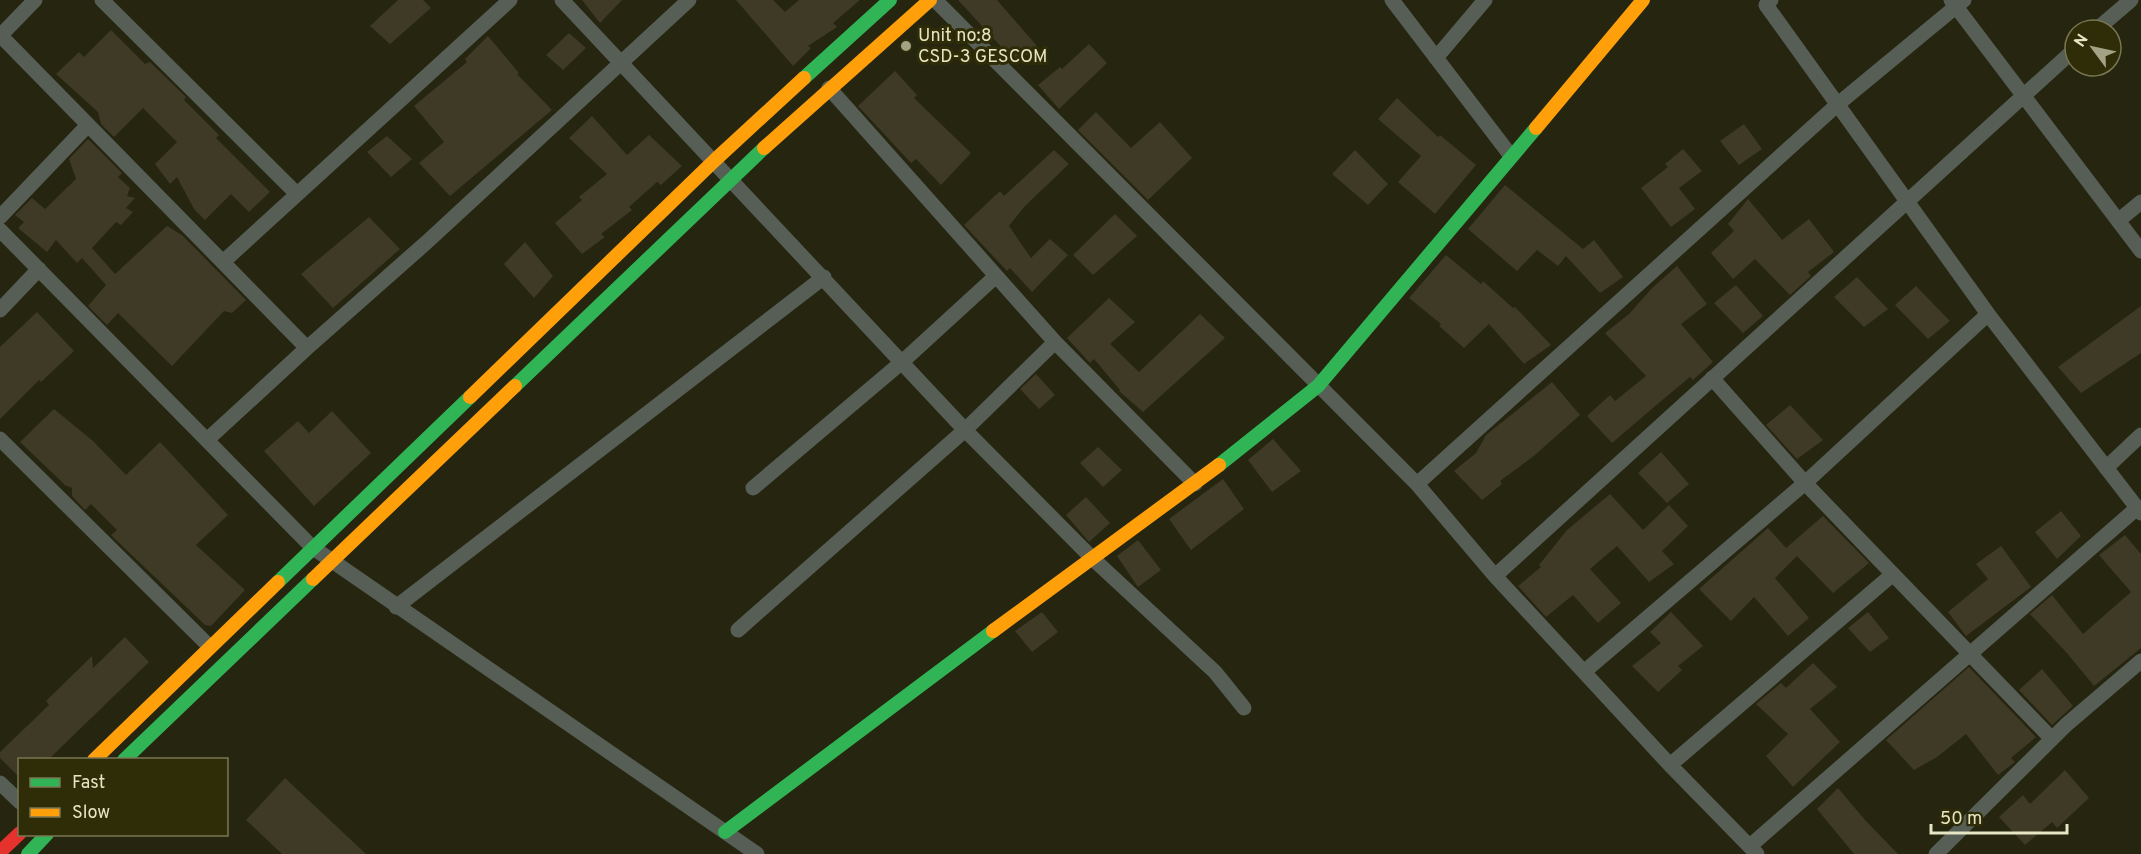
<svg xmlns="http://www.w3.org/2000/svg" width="2141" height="854" viewBox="0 0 2141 854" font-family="Overpass,sans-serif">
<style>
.building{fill:#3e3a26}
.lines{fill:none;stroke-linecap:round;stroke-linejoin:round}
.street{stroke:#565e55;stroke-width:15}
.fast{stroke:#30b455;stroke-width:14}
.slow{stroke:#ff9f0a;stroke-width:14}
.jam{stroke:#e5322d;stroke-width:14}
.poi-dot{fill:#a2a285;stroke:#2e2d07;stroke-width:2}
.labels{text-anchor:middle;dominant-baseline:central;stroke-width:6;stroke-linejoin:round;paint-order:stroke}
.poi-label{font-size:18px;fill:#e6e6c4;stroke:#2e2d07;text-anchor:start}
</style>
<rect width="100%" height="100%" fill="#252510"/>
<path class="building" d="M398,0H423L431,8L390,44L370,26Z
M582,0H622L600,23Z
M736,0H773L785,12L799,0H860L833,23L837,27L808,46L811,48L793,66Z
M958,0H997L1037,46L1017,64Z
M111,30L145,64L150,62L186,97L184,100L219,135L216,138L270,192L249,212L231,194L205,220L194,209L177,177L170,184L155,164L177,142L143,108L114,137L101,124L98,112L56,74L79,52L84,57Z
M569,33L586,48L563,70L546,55Z
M488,36L519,73L517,74L552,110L450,196L419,163L444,142L414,106L467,62L465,59Z
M1089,44L1107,63L1059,109L1038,85L1060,67L1062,69Z
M895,71L917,95L914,98L971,153L941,185L916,159L911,163L858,106Z
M1397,98L1438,137L1440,135L1476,165L1435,214L1398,182L1421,156L1378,119Z
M1096,112L1131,148L1160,122L1192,158L1148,200L1078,130Z
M592,116L627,155L649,135L682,166L661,185L657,182L629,207L632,210L601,234L605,237L582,254L555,223L582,200L579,197L607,174L569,138Z
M1744,124L1762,149L1739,165L1720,141Z
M387,136L412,159L391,177L367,152Z
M88,139L122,173L118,177L130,188L127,196L135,198L126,208L133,212L121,225L116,222L92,248L115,274L167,226L182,235L246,300L232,313L224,311L172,366L118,313L107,325L88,306L106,285L82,258L77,263L56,240L47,252L18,228L24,222L15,215L32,198L45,209L76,179L69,159Z
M1683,149L1702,171L1679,188L1695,209L1671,227L1641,188L1668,167L1665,164Z
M1054,150L1069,164L1025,206L1009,226L1031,258L1050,239L1068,255L1032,292L1010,268L1007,271L964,225L1000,191L1004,196Z
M1355,150L1388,184L1368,205L1332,174Z
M1505,185L1583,249L1594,240L1623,277L1600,293L1566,256L1558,266L1537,250L1517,271L1468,229Z
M1748,199L1782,240L1809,219L1834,252L1808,272L1811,276L1790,295L1755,259L1733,279L1711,253L1734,231L1728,224Z
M1115,214L1137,236L1093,275L1073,255Z
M369,217L400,249L333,308L301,274Z
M525,242L553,276L534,298L504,264Z
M1446,255L1481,284L1483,281L1513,308L1515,307L1551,345L1524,364L1489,324L1464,348L1439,326L1441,324L1409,298Z
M1677,266L1707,304L1681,324L1713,362L1693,380L1690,377L1667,396L1612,443L1587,416L1610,395L1615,401L1646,376L1605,333L1629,314L1652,288Z
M1857,277L1888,309L1864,327L1834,297Z
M1736,285L1763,316L1743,333L1714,303Z
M1916,286L1950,321L1928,339L1895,305Z
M1109,298L1135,322L1110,344L1139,372L1200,314L1225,338L1143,412L1119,391L1120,390L1094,359L1090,363L1067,338Z
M2141,306V353L2081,393L2058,367Z
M37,312L74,351L41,382L39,380L0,419V347Z
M1036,374L1055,395L1039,409L1020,389Z
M1552,382L1580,415L1535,455L1500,481L1502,484L1482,500L1454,471L1476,453L1486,435Z
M1790,405L1823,440L1797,459L1766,425Z
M54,409L93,441L126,475L160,442L228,515L196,545L245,590L211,626L205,625L116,540L111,535L117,530L91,504L85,510L72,496V488L65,485L20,442Z
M332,411L371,453L314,506L264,451L298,421L309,433Z
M1273,439L1301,471L1272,492L1248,460Z
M1098,447L1122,470L1103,487L1080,463Z
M1661,452L1689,484L1667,503L1638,473Z
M1223,479L1244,509L1191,550L1169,519Z
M1610,494L1643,530L1669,505L1688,526L1662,551L1674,564L1649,582L1617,546L1590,569L1621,603L1598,623L1573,595L1546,617L1518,586L1541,567L1539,565L1567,530Z
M1086,497L1110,523L1089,542L1066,515Z
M2061,511L2081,536L2057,559L2035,532Z
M1823,516L1869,563L1833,593L1797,556L1775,578L1809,618L1788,636L1754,597L1731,621L1699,589L1768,528L1786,548Z
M2125,535L2141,554V648L2094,686L2066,652L2030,614L2052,595L2083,634L2131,592L2099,555Z
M1138,540L1161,570L1138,587L1117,556Z
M2001,546L2031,587L1966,636L1948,612L1988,579L1976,564Z
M1042,612L1058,632L1032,652L1015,631Z
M1671,612L1703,646L1678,666L1682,670L1658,692L1632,666L1661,643L1650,632Z
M1868,612L1889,638L1870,652L1848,628Z
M125,637L149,662L49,759H20V778L0,758V752L49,705L46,701L92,656L93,668Z
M1813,663L1837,687L1810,709L1840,742L1793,787L1766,756L1788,734L1756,704L1781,683L1786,688Z
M1969,667L2036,737L2011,758L2015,762L1998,775L1966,734L1937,757L1914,770L1886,740Z
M2042,669L2073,706L2052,725L2019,690Z
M2065,770L2089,798L2057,828L2052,822L2025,845L1999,817L2023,795L2030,804Z
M285,778L366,854H282L246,820Z
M1838,788L1865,820L1898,854H1854L1817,809Z"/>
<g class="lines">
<path class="street" d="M102,0L297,194
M562,0L965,430L1091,557L1215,672L1244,708
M935,0L1417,484L1495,576L1670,765L1757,854
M1392,0L1511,156
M1771,0L1766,5L1988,314L2141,513
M1951,0L2141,251
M2096,30L2131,0
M0,35L307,348L428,241L689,0
M1,35L35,0
M1436,58L1485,0
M829,88L1055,342L1195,484
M0,217L88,125
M2118,221L2141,202
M0,230L312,547L757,854
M223,262L510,0
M0,310L39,269
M1712,378L1805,483L2052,739
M0,439L209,646
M208,439L307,348
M2106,468L2141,435
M1417,484L1838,104L1964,0
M753,488L902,362L996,276
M1495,576L2075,49
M396,607L824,277
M738,630L965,430L1055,342
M1585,671L1805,483L1988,314
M1670,765L1893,574
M0,783L20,802
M1750,846L2137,508
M1936,854L2066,725L2141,661"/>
<path class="fast" d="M804,78L890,0
M515,386L764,148
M1219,465L1318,386L1536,128
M278,582L470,397
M124,760L313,579
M725,832L993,631
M28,854L47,834"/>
<path class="slow" d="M1536,128L1643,0
M764,148L930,0
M470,397L715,160L804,78
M313,579L515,386
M993,631L1219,465
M94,760L278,582"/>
<path class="jam" d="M0,852L20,833"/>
</g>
<circle class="poi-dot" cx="906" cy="46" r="6"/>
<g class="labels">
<g class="poi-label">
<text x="918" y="36">Unit no:8<tspan x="918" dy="21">CSD-3 GESCOM</tspan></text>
</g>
</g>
<rect x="18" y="758" width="210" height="78" fill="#2e2d07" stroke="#787753" stroke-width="1.5"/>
<rect x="30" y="778" width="30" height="9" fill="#30b455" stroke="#787753" stroke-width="1.5"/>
<text x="72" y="788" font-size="18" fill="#e6e6c4">Fast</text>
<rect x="30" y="808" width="30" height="9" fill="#ff9f0a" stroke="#787753" stroke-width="1.5"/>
<text x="72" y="818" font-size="18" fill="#e6e6c4">Slow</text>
<g transform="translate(2093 48) rotate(303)"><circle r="28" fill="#2e2d07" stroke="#787753" stroke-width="1.5"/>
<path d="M0-4.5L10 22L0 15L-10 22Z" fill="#a2a285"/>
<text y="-9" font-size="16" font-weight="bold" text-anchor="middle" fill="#e6e6c4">N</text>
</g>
<path d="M1931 824v9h136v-9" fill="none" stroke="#e6e6c4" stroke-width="3"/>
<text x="1940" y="824" font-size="18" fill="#e6e6c4" stroke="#2e2d07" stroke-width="4.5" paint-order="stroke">50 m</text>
</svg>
